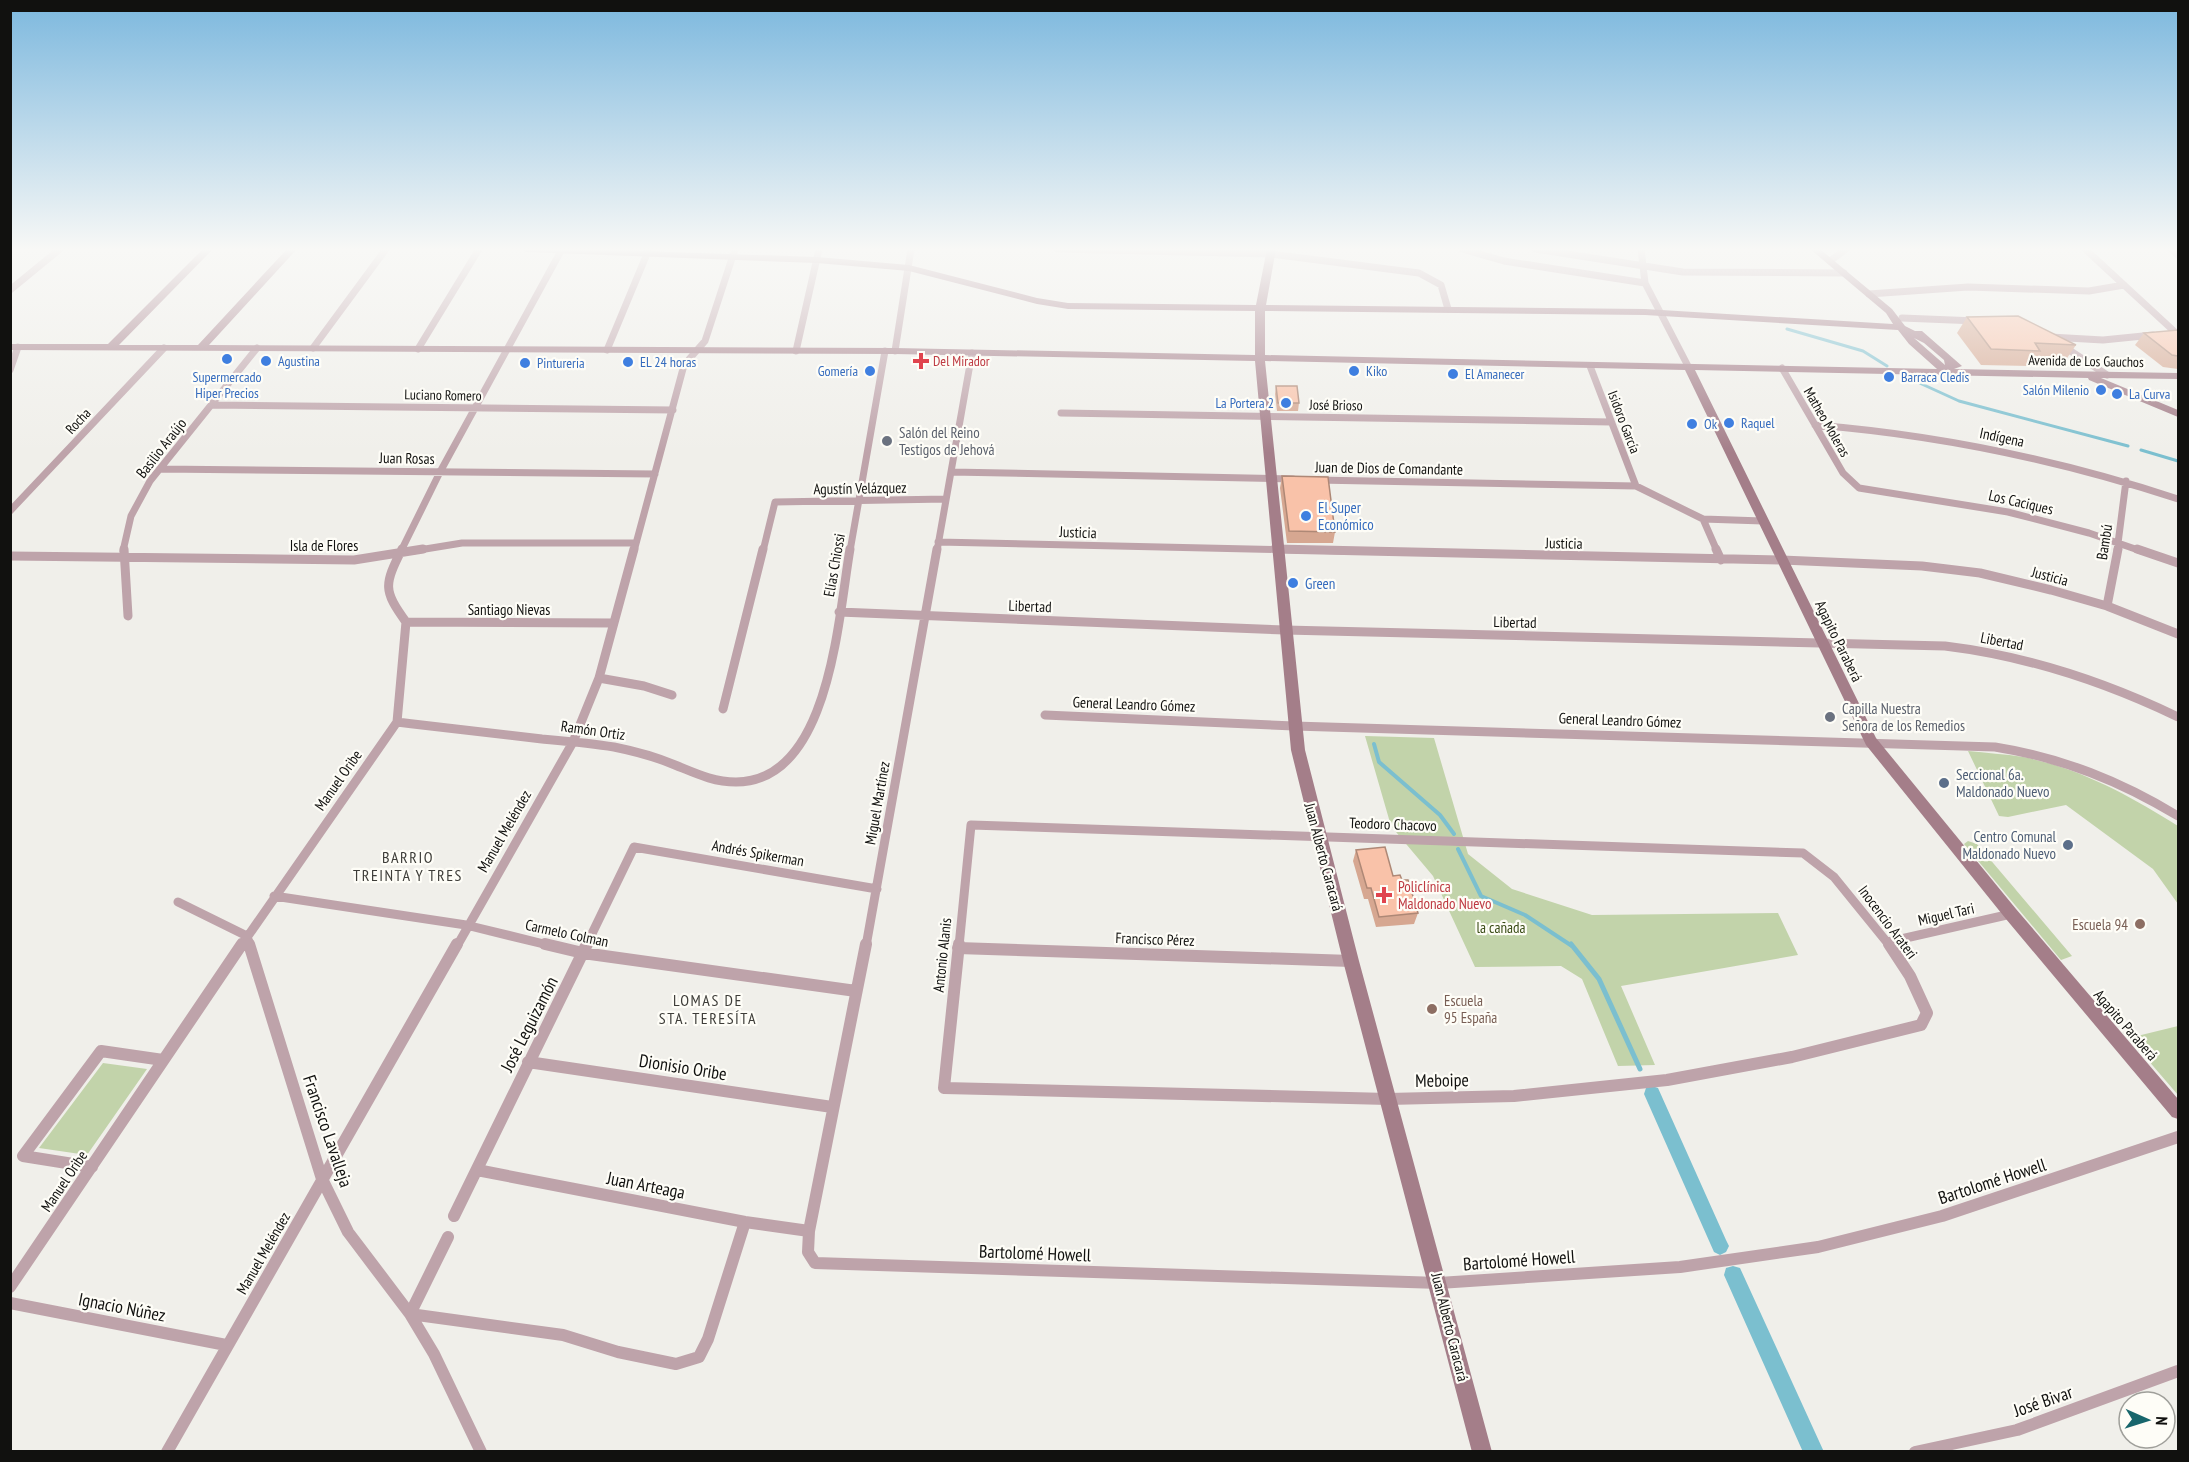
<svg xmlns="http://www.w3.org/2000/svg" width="2189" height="1462" viewBox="0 0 2189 1462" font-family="'PT Sans Narrow',sans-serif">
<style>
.green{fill:#c2d3aa}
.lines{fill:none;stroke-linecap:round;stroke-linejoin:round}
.stream-far2{stroke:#7bbfcf;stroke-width:3}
.stream-far1{stroke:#7bbfcf;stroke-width:4}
.stream{stroke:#7bbfcf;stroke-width:5}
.canal{fill:#7bbfcf;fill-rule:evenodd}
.street-far2{stroke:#bea3aa;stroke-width:7}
.street-far1{stroke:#bea3aa;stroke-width:9}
.street{stroke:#bea3aa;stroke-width:12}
.secondary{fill:#a47e89;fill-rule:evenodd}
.wall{fill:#d6a791}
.building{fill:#f9c2a9;stroke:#ae8876;stroke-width:1.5}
.shop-dot{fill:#3f7fe0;stroke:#fefdf7;stroke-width:2}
.health-dot{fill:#e0444e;stroke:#fefdf7;stroke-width:2}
.worship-dot{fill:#6b7280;stroke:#fefdf7;stroke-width:2}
.service-dot{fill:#5c6f8a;stroke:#fefdf7;stroke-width:2}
.education-dot{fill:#8d6e63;stroke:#fefdf7;stroke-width:2}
.labels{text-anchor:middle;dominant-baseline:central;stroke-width:4.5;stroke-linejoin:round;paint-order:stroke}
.far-shop-label{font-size:14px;fill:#366cbe;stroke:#fefdf7;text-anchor:start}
.far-health-label{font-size:14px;fill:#be3a42;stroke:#fefdf7;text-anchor:start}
.far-street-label{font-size:14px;fill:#11110f;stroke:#fefdf7}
.worship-label{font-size:15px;fill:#5b616d;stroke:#fefdf7;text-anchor:start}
.street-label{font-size:15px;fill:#11110f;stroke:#fefdf7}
.shop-label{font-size:15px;fill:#366cbe;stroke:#fefdf7;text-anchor:start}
.service-label{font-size:15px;fill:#4e5e75;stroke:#fefdf7;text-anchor:start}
.health-label{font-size:15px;fill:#be3a42;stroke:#fefdf7;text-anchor:start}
.education-label{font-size:15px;fill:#785e54;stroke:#fefdf7;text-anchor:end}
.park-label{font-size:15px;fill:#3a4c16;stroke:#fefdf7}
.neighbourhood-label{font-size:16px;letter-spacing:1.5px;fill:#3e3d39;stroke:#fefdf7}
.near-street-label{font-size:18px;fill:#11110f;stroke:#fefdf7}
</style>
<rect width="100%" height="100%" fill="#f0efea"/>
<path class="green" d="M1365,736L1434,738L1468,854L1512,889L1592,915L1778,913L1798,955L1621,986L1655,1065L1618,1066L1582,979L1561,966L1475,967L1433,876L1391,826Z
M1968,751C1986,753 2005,754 2023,757C2080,768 2130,796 2178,826V904L2153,869L2066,805L2008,817L1999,816Z
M1968,841L1977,844L2072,956L2061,960L1964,844Z
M2178,1026V1095L2129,1038Z
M103,1063L147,1069L87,1155L39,1148Z"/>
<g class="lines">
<path class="stream-far2" d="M1787,329L1863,351L1887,366
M1902,375L1959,401L2128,446
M2141,450L2178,461"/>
<path class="stream-far1" d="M1374,744L1379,762L1440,815L1454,834
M1458,849L1481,896L1525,915L1572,946"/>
<path class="stream" d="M1571,944L1599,979L1640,1069"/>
<path class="canal" d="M1652,1086L1658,1088L1726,1240L1729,1246L1726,1252L1720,1255L1714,1252L1644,1094L1646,1088Z
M1733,1266L1740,1268L1824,1452H1803L1724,1275L1726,1268Z"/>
<path class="street-far2" d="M1058,249L1271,254L1419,273L1441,285L1448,309
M1462,249L1504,261L1645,283
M1535,249L1683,272L1844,273
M1641,249L1645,283L1689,368
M2085,249L2176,333
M2171,249L2178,255
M1830,261L1846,249
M10,290L60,249
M1869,294L1968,287L2089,291L2124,285
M1902,318L1977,321
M2050,337L2103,340L2153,335
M2063,346L2107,375
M313,348L386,249
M418,349L479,249
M607,350L649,249
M796,351L819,249
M895,351L911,249
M1590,366L1636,486
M1782,368L1843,473L1859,488L2008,512L2089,533L2141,551
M10,370L18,347
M212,405L673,410
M1061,413L1611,422
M1815,425C1940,435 2059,460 2178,499
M160,469L655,474
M951,472L1293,479
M1316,480L1636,486L1703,519L1717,551
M10,511L164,348
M1703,519L1763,521
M938,542L1345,551
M123,551L131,516L150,481L257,348
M401,551L440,472L562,249
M413,551L462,543H636
M634,551L684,365L705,341L735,249
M763,551L775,502L946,499
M850,551L885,351
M937,551L972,353
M2117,551L2126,481"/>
<path class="street-far1" d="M124,549L128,616
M1275,549L1782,560L1922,566L1980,573L2051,590L2107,606L2178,634
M1716,549L1721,560
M2137,549L2178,563
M10,556L354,560L423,549
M2107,606L2118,549
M839,612L1285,630L1945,646C2027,656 2103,681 2178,717
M406,622L612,623
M599,678L644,686L672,695
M723,709L763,549
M1045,715L1294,726L1995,747C2063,758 2120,781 2178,816
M397,722C445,728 493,733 542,739C565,741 590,743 614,747C634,751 656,757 675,765C695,773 713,782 736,782C830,782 838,618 850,549
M274,896L466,925L552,946
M178,902L247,936L250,946
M1888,942L2011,914
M241,946L397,722L406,622C383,590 384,585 402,549
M457,946L573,742L599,678L634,549
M586,946L634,847L877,889
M866,946L937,549
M959,946L971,825L1803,853L1834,877L1890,946"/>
<path class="street" d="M249,944L322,1179L348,1232L410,1314L434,1354L481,1452
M545,944L583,953L856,991
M866,944L809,1231L808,1252L815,1263L1439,1283L1680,1267L1818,1247L1942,1216L2178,1137
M959,944L944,1088L1388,1099L1514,1096L1667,1080L1792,1057L1921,1025L1927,1013L1910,976L1889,944
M958,948L1351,961
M528,1062L832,1107
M92,1167L23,1156L101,1051L163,1060
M477,1170L745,1222L809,1231
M454,1216L587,944
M448,1237L410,1314L563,1335L618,1352L676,1364L699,1357L708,1339L745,1222
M10,1287L242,944
M10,1303L226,1345
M167,1452L457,944
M1915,1452L2017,1430L2178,1371"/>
<path class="secondary" d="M203,249H213L119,345H198L287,249H297L209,345L895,348L1255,355V311L1068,309L1037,304L909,271L817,263L526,252L522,249H586L817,257L909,265L1037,298L1068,303L1256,305L1267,249H1276L1266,305L1645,309L1893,324L1886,313L1810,249H1820L1892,309L1905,326L1915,331H1922L1962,366L1954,369L2178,373V379L2101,378L2178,410V417L2089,380L2088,378L1695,370L1876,738L2016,909L2178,1099V1119L2172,1117L2006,919L1866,745L1685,370L1265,361L1305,750L1359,961L1492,1452H1472L1343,961L1291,750L1255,361L895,354L10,350V344H108ZM1265,311L1645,315L1898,330L1909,344L1937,369L1265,355ZM1914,338L1924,343L1944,360L1945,365Z"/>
</g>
<path class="wall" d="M1967,317L2076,345L2065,361L2035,359L2030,366L1981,365L1957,333Z
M2178,330V369L2163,367L2135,345L2144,333Z
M1276,386L1299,403L1298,411H1277L1275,394Z
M1282,476L1335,532L1333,543H1287L1280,488Z
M1356,850L1393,876L1402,880L1418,913L1414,924L1376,927L1368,899H1364L1353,861Z"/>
<path class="building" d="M2018,316L2076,345L2035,343L2040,351L1991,349L1967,317Z
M2178,330V356L2172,355L2144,333Z
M1276,386H1297L1299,403H1278Z
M1282,476L1328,477L1335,532L1289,531Z
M1385,847L1393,876L1400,875L1402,880H1408L1418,913L1379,917L1371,888H1367L1356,850Z"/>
<linearGradient id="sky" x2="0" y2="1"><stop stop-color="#7cb8de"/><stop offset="0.55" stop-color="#f8f8f6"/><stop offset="1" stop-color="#f8f8f6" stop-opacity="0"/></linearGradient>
<rect width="2189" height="453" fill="url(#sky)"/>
<g class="shop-dot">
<circle cx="227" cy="359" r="6"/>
<circle cx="266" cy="361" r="6"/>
<circle cx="628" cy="362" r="6"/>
<circle cx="525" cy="363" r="6"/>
<circle cx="870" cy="371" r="6"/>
<circle cx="1354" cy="371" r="6"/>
<circle cx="1453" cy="374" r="6"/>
<circle cx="1889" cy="377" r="6"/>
<circle cx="2101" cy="390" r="6"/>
<circle cx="2117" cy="394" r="6"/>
<circle cx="1286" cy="403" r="6"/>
<circle cx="1729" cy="423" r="6"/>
<circle cx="1692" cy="424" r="6"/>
<circle cx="1306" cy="516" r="6"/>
<circle cx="1293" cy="583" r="6"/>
</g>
<g class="health-dot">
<path d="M918 352h6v6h6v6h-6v6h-6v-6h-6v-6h6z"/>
<path d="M1381 886h6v6h6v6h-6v6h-6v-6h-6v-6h6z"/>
</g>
<g class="worship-dot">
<circle cx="887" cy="441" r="6"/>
<circle cx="1830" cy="717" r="6"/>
</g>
<g class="service-dot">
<circle cx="1944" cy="783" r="6"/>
<circle cx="2068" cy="845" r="6"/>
</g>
<g class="education-dot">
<circle cx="2140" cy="924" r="6"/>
<circle cx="1432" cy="1009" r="6"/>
</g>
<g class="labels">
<g class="far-shop-label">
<text x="278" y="361">Agustina</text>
<text x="640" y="362">EL 24 horas</text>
<text x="537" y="363">Pintureria</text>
<text x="858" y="371" text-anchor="end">Gomería</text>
<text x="1366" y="371">Kiko</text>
<text x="1465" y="374">El Amanecer</text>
<text x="227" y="377" text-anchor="middle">Supermercado<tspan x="227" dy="16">Hiper Precios</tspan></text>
<text x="1901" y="377">Barraca Cledis</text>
<text x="2089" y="390" text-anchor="end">Salón Milenio</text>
<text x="2129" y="394">La Curva</text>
<text x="1274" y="403" text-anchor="end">La Portera 2</text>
<text x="1741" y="423">Raquel</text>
<text x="1704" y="424">Ok</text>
</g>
<g class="far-health-label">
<text x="933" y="361">Del Mirador</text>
</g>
<g class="far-street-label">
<text transform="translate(2086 361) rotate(1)">Avenida de Los Gauchos</text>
<text transform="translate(443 395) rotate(1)">Luciano Romero</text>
<text transform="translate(1336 405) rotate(1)">José Brioso</text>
<text transform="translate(78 421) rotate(-47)">Rocha</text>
<text transform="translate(1624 422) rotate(69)">Isidoro García</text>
<text transform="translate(1827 422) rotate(60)">Matheo Moleras</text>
</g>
<g class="worship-label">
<text x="899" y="432">Salón del Reino<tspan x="899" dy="17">Testigos de Jehová</tspan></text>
<text x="1842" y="708">Capilla Nuestra<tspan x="1842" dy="17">Señora de los Remedios</tspan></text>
</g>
<g class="street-label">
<text transform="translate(2002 437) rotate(12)">Indígena</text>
<text transform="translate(161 448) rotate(-52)">Basilio Araújo</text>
<text transform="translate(407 458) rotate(1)">Juan Rosas</text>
<text transform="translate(1389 468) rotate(1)">Juan de Dios de Comandante</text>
<text transform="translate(860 488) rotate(-1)">Agustín Velázquez</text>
<text transform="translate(2021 502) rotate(13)">Los Caciques</text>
<text transform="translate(1078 532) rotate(2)">Justicia</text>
<text transform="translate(2104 542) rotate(-81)">Bambú</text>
<text transform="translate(1564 543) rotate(1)">Justicia</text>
<text x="324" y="545">Isla de Flores</text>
<text transform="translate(834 565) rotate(-80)">Elías Chiossi</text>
<text transform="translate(2050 576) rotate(15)">Justicia</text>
<text transform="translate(1030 606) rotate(2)">Libertad</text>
<text x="509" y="609">Santiago Nievas</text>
<text transform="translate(1515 622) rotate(1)">Libertad</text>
<text transform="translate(1839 641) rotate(64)">Agapito Paraberá</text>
<text transform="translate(2002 641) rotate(11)">Libertad</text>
<text transform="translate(1134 704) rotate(2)">General Leandro Gómez</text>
<text transform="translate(1620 720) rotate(2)">General Leandro Gómez</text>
<text transform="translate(593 730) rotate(8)">Ramón Ortiz</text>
<text transform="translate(338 780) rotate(-55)">Manuel Oribe</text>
<text transform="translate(877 803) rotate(-80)">Miguel Martínez</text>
<text transform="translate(1393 824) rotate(2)">Teodoro Chacovo</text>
<text transform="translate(504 831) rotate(-60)">Manuel Meléndez</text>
<text transform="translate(758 853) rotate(10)">Andrés Spikerman</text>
<text transform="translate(1324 857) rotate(75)">Juan Alberto Caracará</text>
<text transform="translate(1946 914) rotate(-13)">Miguel Tari</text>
<text transform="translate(1888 922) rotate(53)">Inocencio Arateri</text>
<text transform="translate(567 933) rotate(12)">Carmelo Colman</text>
<text transform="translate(1155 939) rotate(2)">Francisco Pérez</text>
<text transform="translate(942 955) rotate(-84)">Antonio Alanis</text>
<text transform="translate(2126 1025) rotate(49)">Agapito Paraberá</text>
<text transform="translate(64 1181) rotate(-56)">Manuel Oribe</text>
<text transform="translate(263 1253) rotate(-60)">Manuel Meléndez</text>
<text transform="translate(1450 1327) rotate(76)">Juan Alberto Caracará</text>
</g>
<g class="shop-label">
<text x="1318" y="507">El Super<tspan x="1318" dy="17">Económico</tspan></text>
<text x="1305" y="583">Green</text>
</g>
<g class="service-label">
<text x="1956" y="774">Seccional 6a.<tspan x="1956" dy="17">Maldonado Nuevo</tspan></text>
<text x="2056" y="836" text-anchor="end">Centro Comunal<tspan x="2056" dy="17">Maldonado Nuevo</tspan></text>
</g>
<g class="health-label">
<text x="1398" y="886">Policlínica<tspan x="1398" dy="17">Maldonado Nuevo</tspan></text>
</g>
<g class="education-label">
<text x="2128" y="924">Escuela 94</text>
<text x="1444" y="1000" text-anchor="start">Escuela<tspan x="1444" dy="17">95 España</tspan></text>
</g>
<g class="park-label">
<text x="1501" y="927">la cañada</text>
</g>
<g class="neighbourhood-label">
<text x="408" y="857">BARRIO<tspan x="408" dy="18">TREINTA Y TRES</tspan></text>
<text x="708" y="1000">LOMAS DE<tspan x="708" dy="18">STA. TERESÍTA</tspan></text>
</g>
<g class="near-street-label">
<text transform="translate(529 1024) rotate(-63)">José Leguizamón</text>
<text transform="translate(683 1067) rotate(9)">Dionisio Oribe</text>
<text transform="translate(1442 1080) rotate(-1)">Meboipe</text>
<text transform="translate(328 1131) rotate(71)">Francisco Lavalleja</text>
<text transform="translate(1992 1181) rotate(-18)">Bartolomé Howell</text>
<text transform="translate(646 1185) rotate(11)">Juan Arteaga</text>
<text transform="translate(1035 1253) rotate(2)">Bartolomé Howell</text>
<text transform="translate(1519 1260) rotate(-4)">Bartolomé Howell</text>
<text transform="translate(122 1307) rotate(11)">Ignacio Núñez</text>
<text transform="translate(2043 1401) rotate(-19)">José Bivar</text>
</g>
</g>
<rect width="2189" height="1462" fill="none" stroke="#11110f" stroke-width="24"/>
<g transform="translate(2147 1420) rotate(93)"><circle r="28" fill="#fefdf7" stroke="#9f9f9a" stroke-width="1.5"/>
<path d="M0-4.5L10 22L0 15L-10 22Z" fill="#18666c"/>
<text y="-9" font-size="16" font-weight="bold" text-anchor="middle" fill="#11110f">N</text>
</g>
</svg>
